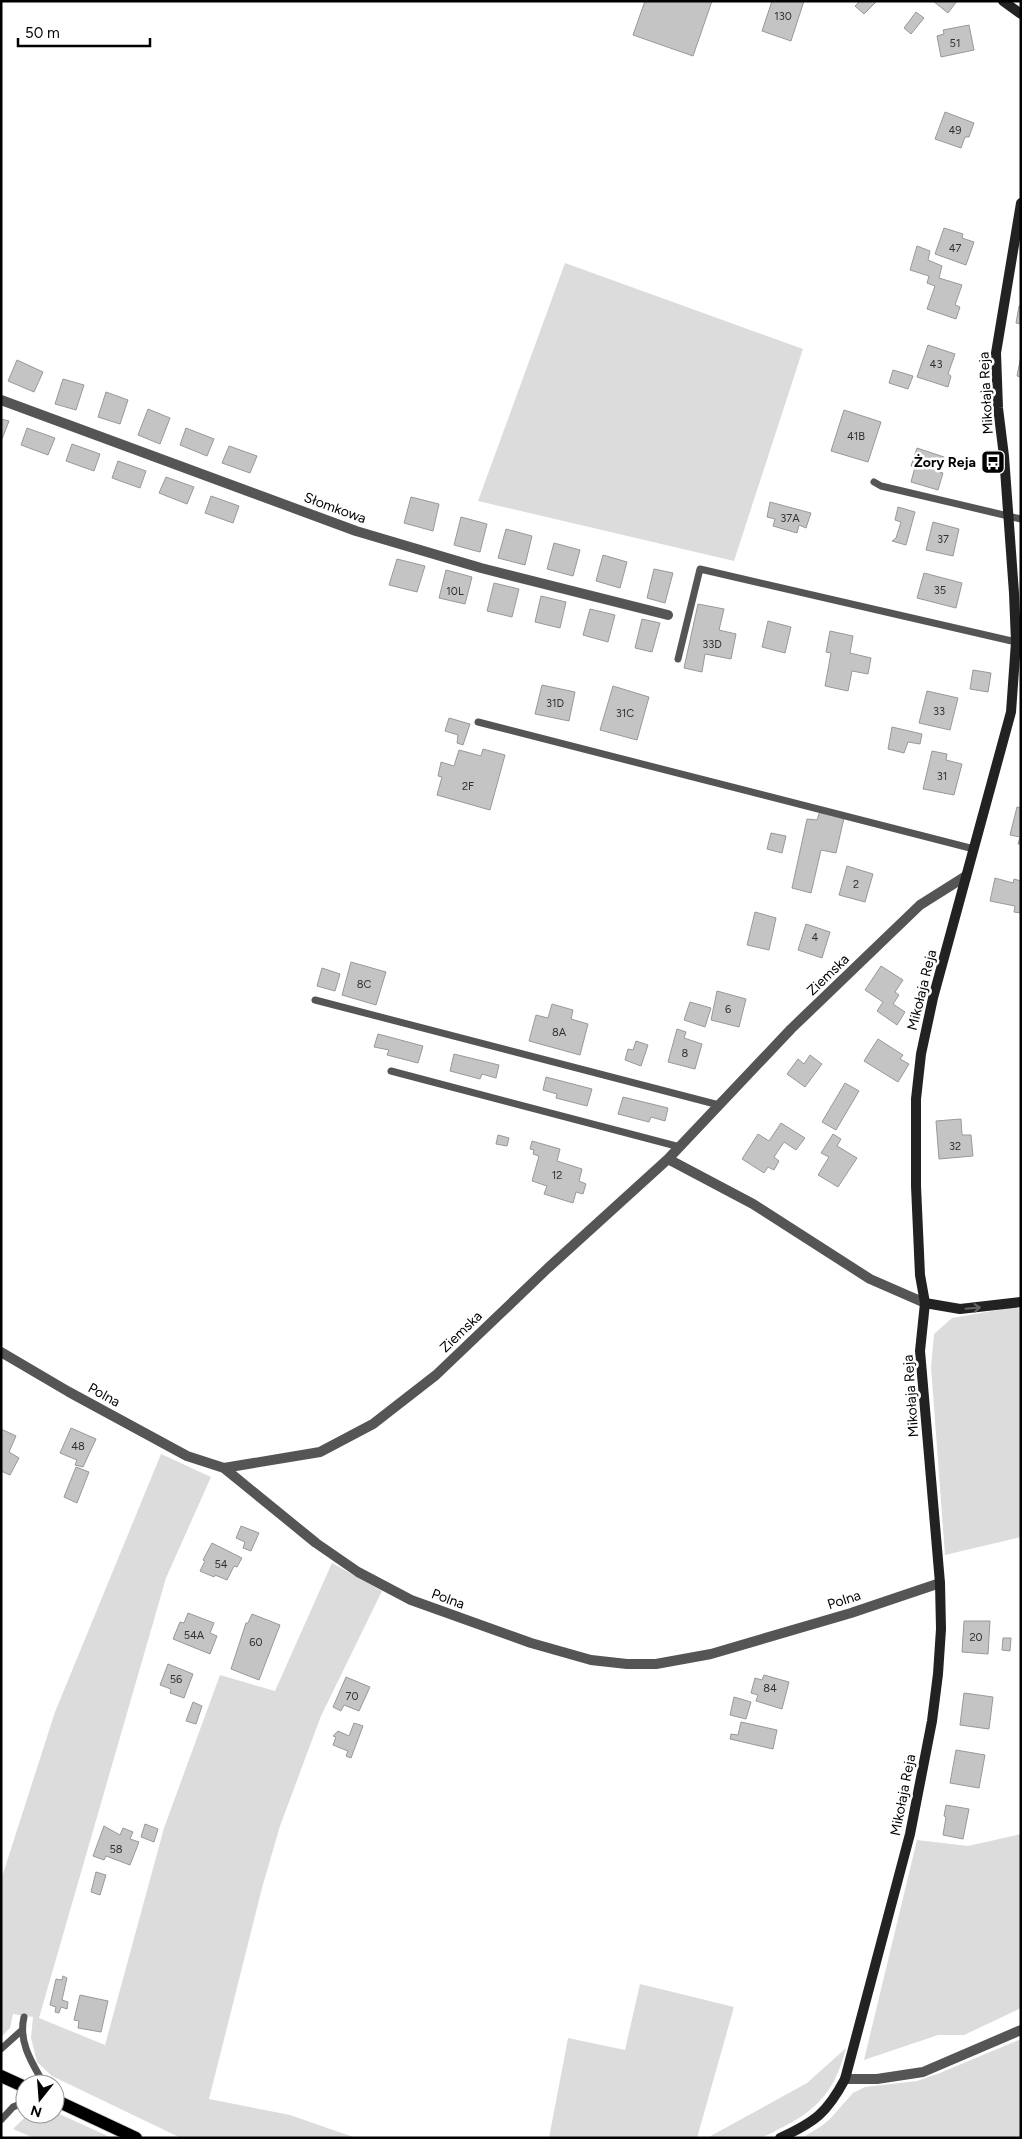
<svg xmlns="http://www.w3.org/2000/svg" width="1022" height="2139" viewBox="0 0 1022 2139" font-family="Figtree,sans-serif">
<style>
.green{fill:#dcdcdc}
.building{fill:#c4c4c4;stroke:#999}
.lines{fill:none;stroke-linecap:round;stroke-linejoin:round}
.primary-casing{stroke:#dbdbdb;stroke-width:14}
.lane{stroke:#555;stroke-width:7}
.street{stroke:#555;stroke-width:10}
.secondary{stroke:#222;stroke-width:10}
.primary{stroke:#000;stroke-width:12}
.oneway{stroke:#646464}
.labels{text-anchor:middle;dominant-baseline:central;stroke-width:5;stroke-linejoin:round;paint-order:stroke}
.number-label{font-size:11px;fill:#313131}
.street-label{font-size:14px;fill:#000;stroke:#fff}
.poi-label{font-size:14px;font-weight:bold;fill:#000;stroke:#fff;text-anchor:end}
</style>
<rect width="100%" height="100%" fill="#fff"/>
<path class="green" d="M565,263L803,349L734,561L478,501Z
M1021,1306V1537L945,1555L931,1367L934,1334L952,1318Z
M161,1454L211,1477L166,1578L39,2018L105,2045L164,1828L220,1675L275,1691L332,1563L382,1591L321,1716L280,1826L262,1888L209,2099L290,2115L356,2138H181L52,2076L37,2062L31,2038L33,2017L13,2014L10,2028L1,2037V1880L55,1712Z
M1021,1834V2008L964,2035H938L864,2060L917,1840L968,1846Z
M640,1984L734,2007L697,2138H549L568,2038L625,2050Z
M1021,2039V2138H802L820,2127L830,2119L853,2093L865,2087L917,2081L940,2073Z
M846,2048C836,2088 819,2109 783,2127C776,2130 769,2135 762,2137C751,2139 721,2138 707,2138L807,2083Z
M55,2112L112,2138H34L13,2129L26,2116L55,2114Z"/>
<path class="building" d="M645,1H712L693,56L633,35Z
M772,1H804L791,41L762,31Z
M860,1H877L864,14L855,6Z
M933,1H957L948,13Z
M916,12L924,18L911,34L904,28Z
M969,25L974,50L941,57L937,36L944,34L943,30Z
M945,112L974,123L969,137H965L961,148L935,139Z
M944,228L963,234L962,238L974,242L966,265L935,254Z
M917,246L930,251L928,260L942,266L939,278L962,285L955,305L960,307L956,319L927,309L935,286L927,283L929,276L910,270Z
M1019,306L1021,307V324L1016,323Z
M928,345L955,354L948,374L951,376L948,387L917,377Z
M1021,356V377L1017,376Z
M17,360L43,372L34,392L8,381Z
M893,370L913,376L908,389L889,383Z
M63,379L84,385L76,410L55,404Z
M106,392L128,400L120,424L98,417Z
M148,409L170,418L160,444L138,435Z
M844,410L881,422L868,462L831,451Z
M1,419L9,421L2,439L1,438Z
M27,428L55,438L48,455L21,445Z
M186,428L214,439L207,456L180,445Z
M72,444L100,454L94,471L66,461Z
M229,446L257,456L250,473L222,463Z
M917,448L944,457L939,472L943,473L938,490L911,482L915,467L911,466Z
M118,461L146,471L140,488L112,478Z
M166,477L194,487L187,504L159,493Z
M211,496L239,506L233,523L205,513Z
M411,497L439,504L433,531L404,523Z
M770,502L811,513L806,528L799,525L797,533L773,526L775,519L767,517Z
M898,507L915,512L906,545L892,541L896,538L901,522L895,520Z
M461,517L487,524L480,552L454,545Z
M933,522L959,529L953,556L926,550Z
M506,529L532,536L525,565L498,558Z
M554,543L580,550L573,576L547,569Z
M603,555L627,562L620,588L596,581Z
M397,559L425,566L417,592L389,585Z
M654,569L673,573L665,603L647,598Z
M446,570L472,577L465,604L439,598Z
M924,573L962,583L956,608L917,598Z
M494,583L519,589L512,617L487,611Z
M541,596L566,602L560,628L535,622Z
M698,604L724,609L719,630L736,634L731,659L705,654L702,672L684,668Z
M590,609L615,615L608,642L583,635Z
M642,619L660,623L652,652L635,648Z
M768,621L791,627L785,653L762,647Z
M830,631L853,636L850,653L871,658L868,674L852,671L848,691L825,686L831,653L826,652Z
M973,670L991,673L988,692L970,689Z
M542,685L575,692L569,721L535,714Z
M613,686L649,697L637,740L600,730Z
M927,691L958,698L950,730L919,723Z
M449,718L470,724L463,745L457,743L458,735L445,731Z
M892,727L922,734L920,744L908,742L904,753L888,749Z
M483,749L505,755L490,810L437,795L442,777L438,776L441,762L454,766L459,750L481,756Z
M932,751L947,754L946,760L962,764L954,795L923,789Z
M1017,807L1021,808V844H1018L1020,837L1010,835Z
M820,811L844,818L836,853L821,850L811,893L792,888L807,819L817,820Z
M771,833L786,836L782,853L767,849Z
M847,866L873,874L865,902L839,895Z
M995,878L1013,883L1014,879L1021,881V913L1014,912L1015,906L990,901Z
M755,912L776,918L769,950L747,945Z
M806,924L830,932L822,958L798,950Z
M351,962L386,972L376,1005L342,995Z
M881,966L903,980L895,992L899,995L893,1004L905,1012L897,1025L877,1011L883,1002L865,990Z
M322,968L340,974L335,991L317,986Z
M717,991L746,999L739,1027L711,1020Z
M690,1002L711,1008L705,1027L684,1020Z
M552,1004L573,1010L571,1019L588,1024L580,1055L529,1041L536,1015L548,1018Z
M677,1029L686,1032L684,1038L702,1044L695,1069L668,1062Z
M378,1034L423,1046L418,1063L387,1055L389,1050L374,1047Z
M878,1039L903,1055L900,1059L909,1064L898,1082L864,1061Z
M636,1041L648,1045L641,1066L625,1060L628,1049L633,1050Z
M454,1054L499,1065L496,1078L482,1074L480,1079L450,1071Z
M810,1055L822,1064L805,1087L787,1074L798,1059L804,1064Z
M546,1077L592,1089L587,1106L556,1098L557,1094L543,1090Z
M845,1083L859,1091L836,1130L822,1122Z
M623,1097L668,1108L665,1121L651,1117L649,1122L618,1114Z
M961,1119L962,1135H971L973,1156L939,1159L936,1121Z
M781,1123L805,1138L796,1150L784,1142L774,1157L779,1161L774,1170L768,1167L764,1173L742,1159L758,1134L769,1141Z
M833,1134L841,1139L837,1146L857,1158L838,1187L818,1175L829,1157L821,1153Z
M498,1135L509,1138L507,1146L496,1144Z
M532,1141L560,1149L557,1161L582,1169L579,1181L586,1184L583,1194L576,1192L573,1203L544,1194L547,1186L532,1181L539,1156L533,1154L534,1150L530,1149Z
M71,1428L96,1439L83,1467L75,1465L77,1460L60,1453Z
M1,1429L16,1436L9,1452L19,1458L10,1475L1,1471Z
M76,1467L89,1472L77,1503L64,1497Z
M241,1526L259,1533L251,1551L243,1548L245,1542L236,1538Z
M212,1543L242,1558L237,1567L234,1566L227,1580L215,1575L214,1577L200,1571L205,1561L203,1560Z
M188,1613L214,1623L210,1633L217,1636L210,1654L173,1639L180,1622L184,1623Z
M252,1614L280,1625L259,1680L231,1669L246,1623H248Z
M964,1621H990L988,1654L962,1652Z
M1003,1638H1011L1010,1651L1002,1650Z
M168,1664L193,1674L184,1698L170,1693L171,1689L160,1685Z
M764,1675L789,1682L782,1709L756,1701L758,1695L751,1693L755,1678L762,1680Z
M346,1677L370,1687L359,1711L344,1705L341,1711L333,1707Z
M964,1693L993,1697L989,1729L960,1725Z
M734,1697L751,1702L746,1719L730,1715Z
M193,1702L202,1706L196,1724L186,1721Z
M741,1722L777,1730L773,1749L730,1739L731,1734L738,1735Z
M354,1723L363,1726L351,1758L346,1756L348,1751L333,1745L336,1737L333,1736L338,1731L349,1736Z
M956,1750L985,1755L979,1788L950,1783Z
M946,1805L969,1809L963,1839L943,1835L946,1817L944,1816Z
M145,1824L158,1829L154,1842L141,1837Z
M104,1826L120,1835L123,1828L133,1832L130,1839L139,1842L130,1865L106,1856L104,1860L93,1856Z
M96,1872L106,1875L100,1895L91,1892Z
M63,1976L67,1978L62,2000L68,2002L67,2009L61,2007L59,2013L55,2012L56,2007L50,2005L56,1979L62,1980Z
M80,1995L108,2001L101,2032L78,2028L79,2021L74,2020Z"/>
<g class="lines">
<g class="primary-casing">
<path id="primary" d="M1,2076L25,2087
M55,2100L136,2138"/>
</g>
<path class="lane" d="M874,482L881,486L1021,519
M678,659L700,569L1016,642
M478,722L974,849
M315,1000L719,1105
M391,1071L680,1147
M24,2017C18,2042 32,2063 44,2084
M1,2049L21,2031
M1,2120L13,2107L25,2102"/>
<path class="street" d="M1,400L356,531L481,568L668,615
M668,1159L753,1204L870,1279L925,1303
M1,1352L69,1392L187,1456L224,1468L316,1543L358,1572L411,1600L531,1643L591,1660L627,1664H656L711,1654L851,1613L940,1583
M224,1468L320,1452L373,1424L436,1375L548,1268L668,1159L791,1029L920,905L966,876
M845,2079H877L923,2072L1021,2030"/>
<path class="secondary" d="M1003,1L1021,14
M925,1303L960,1309L1021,1302
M780,2138C815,2122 827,2113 845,2079L910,1834L932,1721L938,1674L941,1629L940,1583L920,1351L925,1303L920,1275L916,1186V1099L921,1054L933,998L1011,712L1016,642L1014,593L1004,456L998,408L996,353L1021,203"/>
<use href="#primary" class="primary"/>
</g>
<defs><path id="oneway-shaft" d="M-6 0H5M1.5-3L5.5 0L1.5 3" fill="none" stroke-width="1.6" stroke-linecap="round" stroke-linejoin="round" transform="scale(1.25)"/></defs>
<use class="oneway" href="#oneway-shaft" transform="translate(973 1308) rotate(-5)"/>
<defs>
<g id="bus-square" transform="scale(1.25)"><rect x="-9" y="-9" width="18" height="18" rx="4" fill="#000" stroke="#fff"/><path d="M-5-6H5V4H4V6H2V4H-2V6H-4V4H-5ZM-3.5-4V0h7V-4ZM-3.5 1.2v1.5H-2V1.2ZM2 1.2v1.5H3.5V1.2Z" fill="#fff"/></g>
</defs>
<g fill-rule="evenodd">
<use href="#bus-square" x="993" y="462"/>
</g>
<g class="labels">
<g class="number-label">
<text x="783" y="16">130</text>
<text x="955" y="43">51</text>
<text x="955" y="130">49</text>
<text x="955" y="248">47</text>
<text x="936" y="364">43</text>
<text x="856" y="436">41B</text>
<text x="790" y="518">37A</text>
<text x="943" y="539">37</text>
<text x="940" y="590">35</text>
<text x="455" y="591">10L</text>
<text x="712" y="644">33D</text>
<text x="555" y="703">31D</text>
<text x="939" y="711">33</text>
<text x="625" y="713">31C</text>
<text x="942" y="776">31</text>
<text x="468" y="786">2F</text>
<text x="856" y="884">2</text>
<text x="815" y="937">4</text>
<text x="364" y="984">8C</text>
<text x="728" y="1009">6</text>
<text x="559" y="1032">8A</text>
<text x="685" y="1053">8</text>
<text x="955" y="1146">32</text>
<text x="557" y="1175">12</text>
<text x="78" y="1446">48</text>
<text x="221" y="1564">54</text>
<text x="194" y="1635">54A</text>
<text x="976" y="1637">20</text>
<text x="256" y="1642">60</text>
<text x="176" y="1679">56</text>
<text x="770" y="1688">84</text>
<text x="352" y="1696">70</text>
<text x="116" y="1849">58</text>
</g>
<g class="street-label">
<text transform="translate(986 393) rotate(-93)">Mikołaja Reja</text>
<text transform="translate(335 508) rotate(20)">Słomkowa</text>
<text transform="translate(828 975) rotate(-44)">Ziemska</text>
<text transform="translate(922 990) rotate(-76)">Mikołaja Reja</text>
<text transform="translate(461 1332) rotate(-44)">Ziemska</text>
<text transform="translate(104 1395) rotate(29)">Polna</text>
<text transform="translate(911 1396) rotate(-94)">Mikołaja Reja</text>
<text transform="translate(448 1599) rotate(20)">Polna</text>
<text transform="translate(844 1600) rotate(-18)">Polna</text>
<text transform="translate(903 1795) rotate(-79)">Mikołaja Reja</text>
</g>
<g class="poi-label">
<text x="976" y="462">Żory Reja</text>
</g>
</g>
<rect width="1022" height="2139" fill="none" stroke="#000000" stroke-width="5"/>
<g transform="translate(40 2099) rotate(197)"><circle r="24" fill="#ffffff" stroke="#999999"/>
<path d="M0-4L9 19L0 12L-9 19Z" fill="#000000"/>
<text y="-8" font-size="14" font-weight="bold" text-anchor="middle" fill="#000000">N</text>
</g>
<path d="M18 38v8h132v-8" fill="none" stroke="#000000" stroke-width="2.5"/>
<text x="25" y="38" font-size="15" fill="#000000" stroke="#ffffff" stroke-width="4" paint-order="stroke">50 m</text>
</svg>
